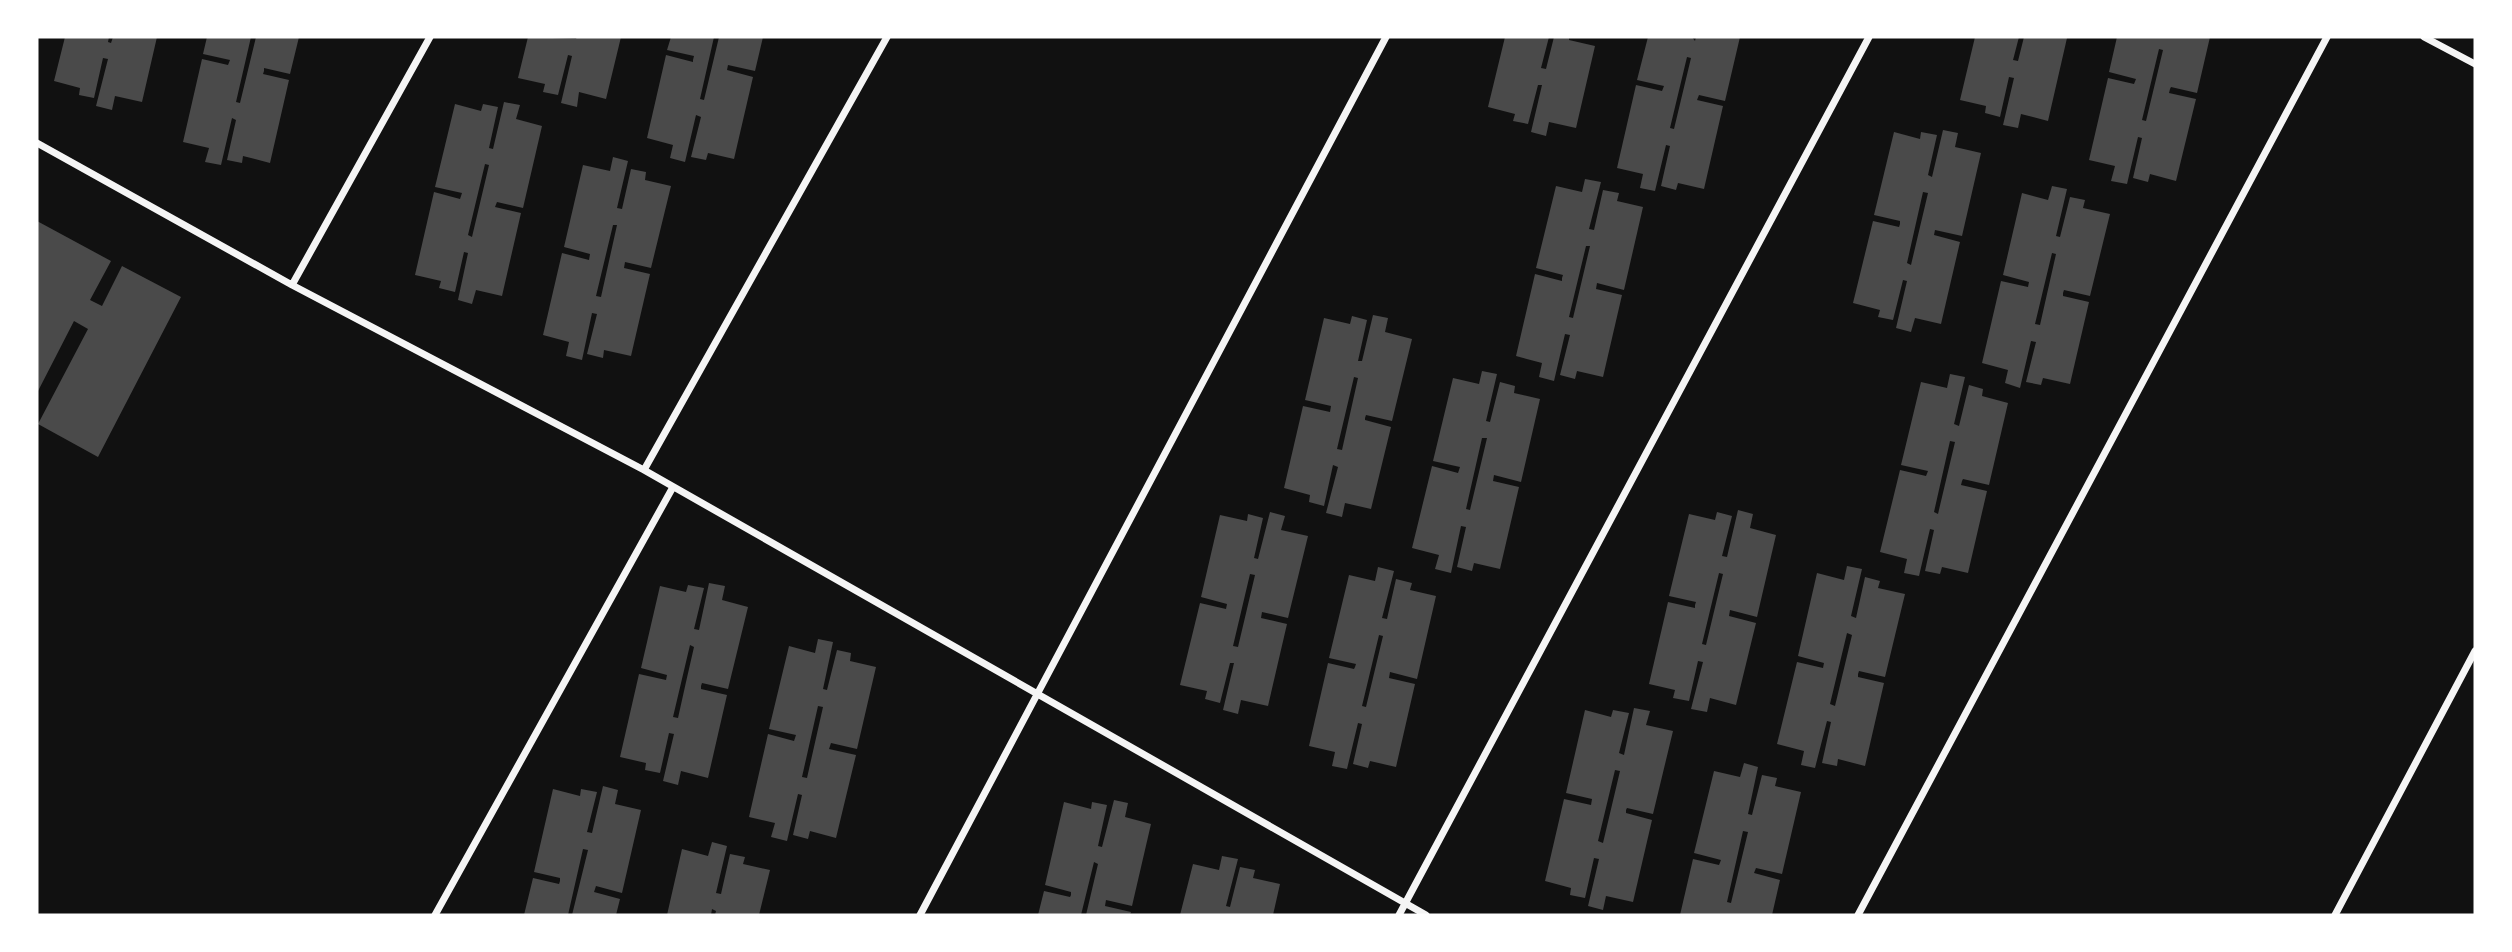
<svg xmlns="http://www.w3.org/2000/svg" width="2512" height="952" viewBox="0 0 2512 952" font-family="Barlow,sans-serif">
<style>
.building{fill:#4a4a4a;fill-rule:evenodd}
.lines{fill:none;stroke-linecap:round;stroke-linejoin:round}
.minor{stroke:#f5f5f5;stroke-width:7}
</style>
<rect width="100%" height="100%" fill="#111"/>
<path class="building" d="M65,37H109L108,42L111,43L113,37H157L142,102L115,96L112,110L96,106L108,59L103,58L94,98L79,95L80,88L54,81Z
M207,37H251L236,102L240,103L256,37H299L290,74L264,68V71L263,74L289,80L270,163L243,156L242,163L227,160L236,120L232,118L221,165L205,162L209,148L183,142L202,59L228,65L230,60L203,54Z
M528,37L576,39L577,37H621L606,99L579,92L577,107L561,103L572,56L568,55L558,95L543,92L545,84L518,78Z
M671,37H714L700,99L704,100L719,37H763L755,71L728,65L727,70L753,77L734,159L708,153L706,160L691,157L701,117L696,115L685,162L670,158L673,145L647,138L666,55L693,62V60L694,56L667,50Z
M1505,37H1549L1541,68L1546,69L1554,37H1569V40L1595,46L1576,128L1549,122L1546,136L1531,132L1542,85H1538L1528,124L1513,121L1515,114L1488,107Z
M1648,37H1692L1695,41L1696,37H1740L1725,101L1699,95L1697,100L1723,106L1704,189L1678,183L1676,190L1661,186L1670,146L1666,145L1655,191L1640,188L1643,174L1617,168L1636,85L1662,91L1664,86L1637,80ZM1687,57L1691,58L1674,129L1670,128Z
M1975,37H2019L2013,60L2018,61L2024,37L2067,38L2048,121L2021,114L2018,128L2003,125L2014,78L2009,77L2000,117L1985,113L1986,106L1960,100Z
M2117,37H2210L2197,93L2171,87L2170,89L2169,93L2196,99L2176,181L2150,174L2148,182L2133,178L2142,138L2138,137L2127,184L2111,181L2115,166L2089,160L2108,78L2134,84L2136,79L2109,72ZM2159,49L2163,50L2146,121L2142,120Z
M504,102L520,105L516,119L542,126L523,208L497,202L495,207L521,213L502,296L476,290L472,304L458,300L468,253L464,252L455,292L439,288L441,281L415,275L434,192L460,199L462,193L435,187L455,104L481,111L483,104L498,107L489,148L493,149ZM485,164L489,165L472,237L468,235Z
M1943,130L1958,133L1955,147L1981,153L1962,236L1935,230L1934,235L1960,242L1941,324L1915,318L1911,332L1896,328L1907,281L1903,280L1893,320L1878,317L1880,310L1853,303L1873,221L1899,227L1900,224V221L1874,215L1894,132L1920,139L1921,132L1937,135L1928,175L1932,177ZM1923,192L1928,193L1911,265L1907,263Z
M613,157L628,161L617,208L622,209L631,169L646,172L645,180L671,186L651,268L625,262L624,268L650,274L631,356L604,350L603,358L587,354L597,314L592,313L582,360L566,356L569,342L543,335L562,253L589,260L590,254L564,247L583,165L610,171ZM613,225H617L601,297L596,296Z
M1585,179L1601,182L1589,229L1594,230L1603,190L1619,193L1617,201L1643,207L1624,290L1597,283L1596,289L1622,295L1603,377L1577,371L1575,379L1560,375L1570,335L1565,334L1554,381L1539,377L1542,363L1516,356L1535,274L1562,281V278L1563,275L1536,268L1556,186L1582,192ZM1586,246H1590L1573,318L1569,317Z
M2052,186L2067,189L2056,236L2060,237L2070,197L2085,200L2083,208L2110,214L2090,296L2064,290L2063,293V296L2089,302L2070,384L2043,378L2041,385L2026,382L2036,342L2031,341L2020,388L2005,383L2008,370L1982,363L2001,281L2028,287L2029,282L2003,275L2022,193L2048,200ZM2052,253L2056,254L2040,325L2035,324Z
M37,221L111,261L90,300L102,306L122,266L181,297L98,457L38,424L88,329L74,321L37,393Z
M1373,315L1388,318L1385,332L1412,339L1392,421L1366,415L1365,418V420L1391,427L1371,509L1345,503L1342,517L1326,513L1338,467L1333,465L1324,506L1309,502L1310,495L1284,488L1303,406L1330,412L1331,406L1305,400L1324,318L1350,324L1352,316L1367,320L1358,361H1362ZM1354,377L1358,378L1342,450L1337,449Z
M1482,371L1497,374L1486,421L1490,422L1500,382L1515,386L1514,393L1540,399L1521,482L1494,475L1493,481L1519,487L1500,569L1474,563L1472,571L1457,567L1466,527L1461,526L1451,573L1435,569L1439,555L1412,548L1432,466L1458,473L1460,467L1433,461L1453,378L1479,384ZM1482,438H1487L1470,510L1466,509Z
M1950,374L1965,377L1954,424L1959,426L1969,385L1983,389L1982,396L2008,403L1989,485L1963,479L1962,481L1961,485L1987,491L1968,573L1942,567L1940,574L1925,571L1934,530L1930,529L1919,576L1904,573L1907,559L1880,552L1900,470L1926,476L1928,471L1901,465L1921,382L1947,388ZM1950,441L1955,442L1938,514L1934,512Z
M1738,510L1753,514L1750,528L1776,535L1757,617L1730,610L1729,616L1756,623L1736,705L1710,698L1707,712L1691,709L1703,662L1698,661L1689,701L1673,698L1675,690L1649,684L1668,602L1695,608V605L1696,602L1669,596L1689,514L1715,520L1717,512L1732,516L1722,556L1727,557ZM1719,573L1723,574L1706,645L1702,644Z
M1270,512L1285,516L1281,530L1308,536L1288,618L1262,612L1261,618L1287,624L1268,706L1241,700L1238,714L1223,710L1234,663H1230L1220,703L1205,699L1207,691L1180,685L1200,603L1226,609L1227,604L1201,597L1220,515L1247,521L1248,514L1263,518L1254,558L1258,559ZM1250,574L1255,575L1238,647L1233,646Z
M1847,566L1862,569L1851,616L1856,618L1865,577L1880,581L1878,588L1905,594L1885,677L1859,671L1858,674V677L1884,683L1865,766L1838,759L1837,766L1822,763L1831,722L1827,721L1815,768L1801,765L1804,751L1777,744L1797,662L1823,668L1824,663L1798,656L1817,573L1844,580ZM1847,633L1852,635L1835,706L1830,704Z
M1378,567L1394,571L1382,618L1387,619L1396,579L1412,583L1410,590L1436,596L1417,679L1390,672L1389,678L1415,684L1396,767L1370,761L1368,768L1353,764L1362,724L1358,723L1347,769L1332,766L1335,752L1309,746L1328,663L1354,669L1355,667L1356,664L1329,658L1349,575L1375,581ZM1379,635L1383,636L1366,707L1362,706Z
M709,583L725,586L722,600L748,607L728,689L702,683L701,686V689L727,695L708,778L681,771L678,785L663,781L674,734L669,733L660,773L645,770L646,763L620,757L639,674L666,680L667,675L641,668L660,586L686,592L688,585L704,588L694,629L699,630ZM690,645L694,647L686,682L678,718L673,717Z
M818,639L833,642L823,689L827,690L837,650L851,653L850,661L876,667L857,749L831,743L829,749L856,755L836,838L810,831L808,839L793,835L802,795L798,794L787,841L771,837L775,823L749,817L768,734L794,741L796,735L769,729L789,646L815,653ZM818,706L823,707L807,778L802,777Z
M1634,708L1650,711L1646,725L1673,731L1653,814L1627,808L1626,810V813L1652,820L1633,902L1606,896L1603,910L1588,906L1599,859L1594,858L1585,898L1570,895L1571,888L1545,881L1564,799L1591,805L1592,799L1566,793L1585,710L1611,717L1613,710L1629,713L1619,753L1624,755ZM1615,770L1620,771L1603,843L1598,841Z
M1744,763L1758,767L1748,814L1752,815L1762,775L1777,778L1775,786L1801,792L1782,874L1756,868L1754,873L1780,880L1772,915H1680L1693,859L1719,865L1721,860L1694,853L1714,771L1740,777ZM1743,831L1748,832L1731,903L1727,902Z
M603,786L618,790L615,804L641,810L622,893L596,886L594,892L620,899L616,915H572L588,850L583,849L568,915H524L533,878L559,884L560,881V878L534,872L553,789L580,796L581,789L597,792L587,832L592,833Z
M1114,800L1128,803L1125,817L1151,824L1132,906L1106,900L1105,906L1131,912L1130,915H1086L1098,864L1094,862L1081,915H1038L1044,891L1070,897L1071,895V892L1045,885L1064,802L1091,809L1092,802L1107,805L1098,846L1102,847Z
M712,842L727,846L716,893L721,894L730,854L745,857L743,864L770,870L759,915H715L716,911L712,909L711,915H667L682,849L708,856Z
M1222,856L1238,859L1226,906L1230,907L1240,867L1255,870L1253,878L1280,884L1273,915H1180L1193,864L1219,870Z"/>
<g class="lines">
<path class="minor" d="M2424,37L2475,64
M37,143L292,285L644,470L1426,915
M292,285L430,37
M644,470L887,37
M435,915L673,487
M920,915L1386,37
M1399,915L1869,37
M1858,915L2327,37
M2335,915L2475,651"/>
</g>
<rect width="2512" height="952" fill="none" stroke="#ffffff" stroke-width="77"/>
</svg>
